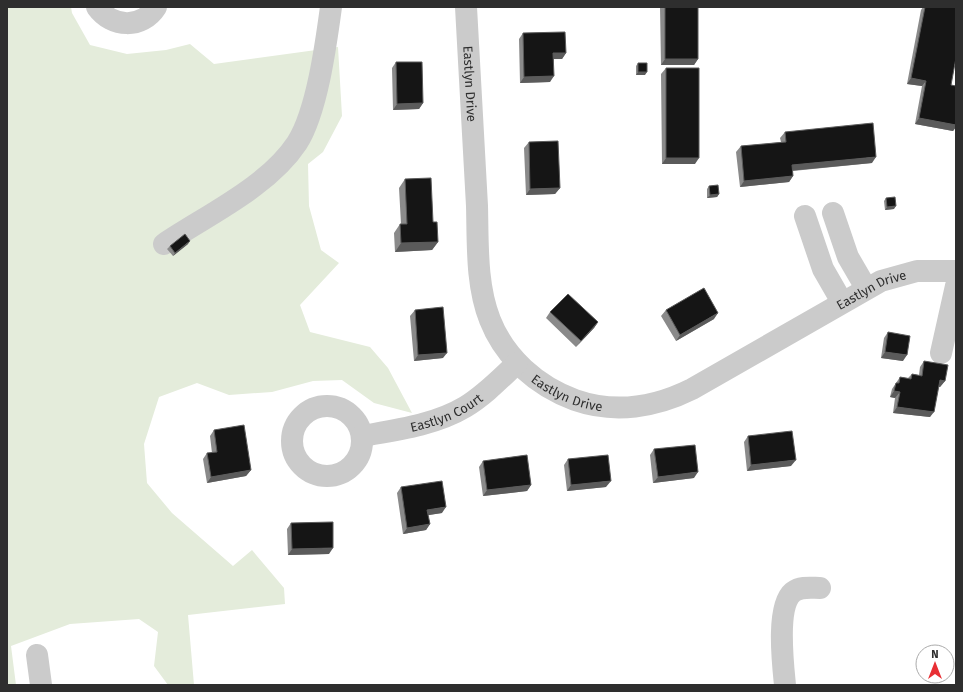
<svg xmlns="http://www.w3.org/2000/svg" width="963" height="692" viewBox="0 0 963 692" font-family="'Fira Sans',sans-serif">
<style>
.green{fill:#e4ecdb}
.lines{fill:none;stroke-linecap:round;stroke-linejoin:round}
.minor{stroke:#cbcbcb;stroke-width:22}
.wall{fill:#8a8a8a}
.shaded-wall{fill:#5b5b5b}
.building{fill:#151515;stroke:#5b5b5b}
.labels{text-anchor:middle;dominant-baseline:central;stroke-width:4;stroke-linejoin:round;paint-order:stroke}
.street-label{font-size:13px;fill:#2e2e2e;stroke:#fff}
</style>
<rect width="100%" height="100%" fill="#fff"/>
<path class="green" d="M7,7H71L72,13L90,45L127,54L166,50L190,44L214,64L338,47L342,116L323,152L308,164L309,206L321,250L339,263L300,305L310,332L370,347L388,368L412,413L374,403L342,380L313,381L272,392L229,395L197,383L159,397L144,444L147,483L172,513L233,566L252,550L284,588L285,604L188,615L194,685H168L154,666L158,632L139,619L70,624L11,646L16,685H7Z"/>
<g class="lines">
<g class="minor">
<path d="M97,7C112,28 142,29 156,7"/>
<path id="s1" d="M466,7C470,73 473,140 477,206C478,243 476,285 490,320C505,358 537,386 575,400C615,414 656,407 692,389L881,281L917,271H956"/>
<path d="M833,213L848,257L866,288"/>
<path d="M805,216L823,269L842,302"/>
<path d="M164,244C207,215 268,187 297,143C317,112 326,44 331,7"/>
<path d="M941,353L956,286"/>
<circle cx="327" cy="441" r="35"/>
<path id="s2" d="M362,436C396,430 435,425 465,407C485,395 501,378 517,363"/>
<path d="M37,655L41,685"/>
<path d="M785,685C783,665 776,606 793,592C801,586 812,588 820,588"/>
</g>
</g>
<path class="wall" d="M660,7H698V59L694,65H661Z
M923,7H956L951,85L956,86V127L953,131L915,124L922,86L907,84L921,10Z
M523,33L566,53L562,59H554L550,82L520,83L519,39Z
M396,62L423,103L419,109L393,110L392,68Z
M638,63L645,75H636V66Z
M666,68L695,164H662L661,74Z
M785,132L872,163L793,171V176L789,182L740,187L736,152L741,146L781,142L780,138Z
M529,142L560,188L555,194L526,195L524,148Z
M405,179L433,222L438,242L432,250L395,252L394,233L400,224H401L399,188Z
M709,186L719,194L717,197L707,198V189Z
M886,198L894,209L885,210L884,201Z
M188,244L173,256L167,249L170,246Z
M415,310L443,358L414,361L410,316Z
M666,310L714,319L676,341L661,316Z
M550,312L598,322L594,328L576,347L546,318Z
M888,332L903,361L881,358L884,338Z
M924,361L945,381L940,387H938L930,417L893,413L895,398L890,397L892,389L900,377L908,378L912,374L919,375L920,367Z
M214,430L251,470L246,476L207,483L203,459L207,453H212L210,436Z
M748,436L791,466L747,471L744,442Z
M654,449L694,478L653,483L650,455Z
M568,459L606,487L567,491L564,465Z
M483,461L531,485L527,491L483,496L479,467Z
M401,487L442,513L428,515L430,524L426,530L403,534L397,493Z
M291,523L329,554L288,555L287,529Z"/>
<path class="shaded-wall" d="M553,53H566L562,59H549Z
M665,59H698L694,65H661Z
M638,72H647L645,75H636Z
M554,76L550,82L520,83L524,77Z
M911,78L926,81L922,86L907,84Z
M423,103L419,109L393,110L397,104Z
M919,118L956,125V127L953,131L915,124Z
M876,157L872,163L788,171L792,165Z
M666,158H699L695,164H662Z
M793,176L789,182L740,187L744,181Z
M560,188L555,194L526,195L530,189Z
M719,194L717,197L707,198L710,195Z
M896,206L894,209L885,210L887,207Z
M190,241L188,244L173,256L175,253Z
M438,242L432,250L395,252L401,243Z
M718,313L714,319L676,341L680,335Z
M598,322L594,328L576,347L581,341Z
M885,352L907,355L903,361L881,358Z
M447,353L443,358L414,361L418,355Z
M940,380L945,381L940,387L935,386Z
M894,391L900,392L895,398L890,397Z
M897,407L934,412L930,417L893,413Z
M796,460L791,466L747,471L751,465Z
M251,470L246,476L207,483L211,477Z
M698,472L694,478L653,483L658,477Z
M611,481L606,487L567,491L571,485Z
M531,485L527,491L483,496L487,490Z
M446,507L442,513L423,516L427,510Z
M430,524L426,530L403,534L407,528Z
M333,548L329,554L288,555L292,549Z"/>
<path class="building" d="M665,7H698V59H665Z
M925,7H956V58L951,85L956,86V125L919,118L926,81L911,78Z
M565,32L566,53H553L554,76L524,77L523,33Z
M396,62H422L423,103L397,104Z
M638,63H647V72H638Z
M666,68H699V158H666Z
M873,123L876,157L792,165L793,176L744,181L741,146L786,142L785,132Z
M558,141L560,188L530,189L529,142Z
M431,178L433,222H437L438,242L401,243L400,224H407L405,179Z
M718,185L719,194L710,195L709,186Z
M895,197L896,206L887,207L886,198Z
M185,234L190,241L175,253L170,246Z
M704,288L718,313L680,335L666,310Z
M568,294L598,322L581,341L550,312Z
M443,307L447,353L418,355L415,310Z
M888,332L910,336L907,355L885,352Z
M924,361L948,365L945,381L940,380L934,412L897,407L900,392L894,391L896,383H899L900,377L911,379L912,374L922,376Z
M244,425L251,470L211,477L207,453L217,452L214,430Z
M792,431L796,460L751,465L748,436Z
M695,445L698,472L658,477L654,449Z
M527,455L531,485L487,490L483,461Z
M608,455L611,481L571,485L568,459Z
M442,481L446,507L427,510L430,524L407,528L401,487Z
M333,522V548L292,549L291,523Z"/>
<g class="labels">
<g class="street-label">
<text stroke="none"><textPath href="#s1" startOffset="77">Eastlyn Drive</textPath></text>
<text stroke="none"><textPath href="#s1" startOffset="761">Eastlyn Drive</textPath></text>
<text stroke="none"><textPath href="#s1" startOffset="425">Eastlyn Drive</textPath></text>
<text stroke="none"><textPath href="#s2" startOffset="88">Eastlyn Court</textPath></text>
</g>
</g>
<rect width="963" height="692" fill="none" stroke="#2e2e2e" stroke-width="16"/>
<g transform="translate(935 664)"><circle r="19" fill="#ffffff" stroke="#ababab"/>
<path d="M0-3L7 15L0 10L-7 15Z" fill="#e82e34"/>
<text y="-6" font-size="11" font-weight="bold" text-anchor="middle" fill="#2e2e2e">N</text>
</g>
</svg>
